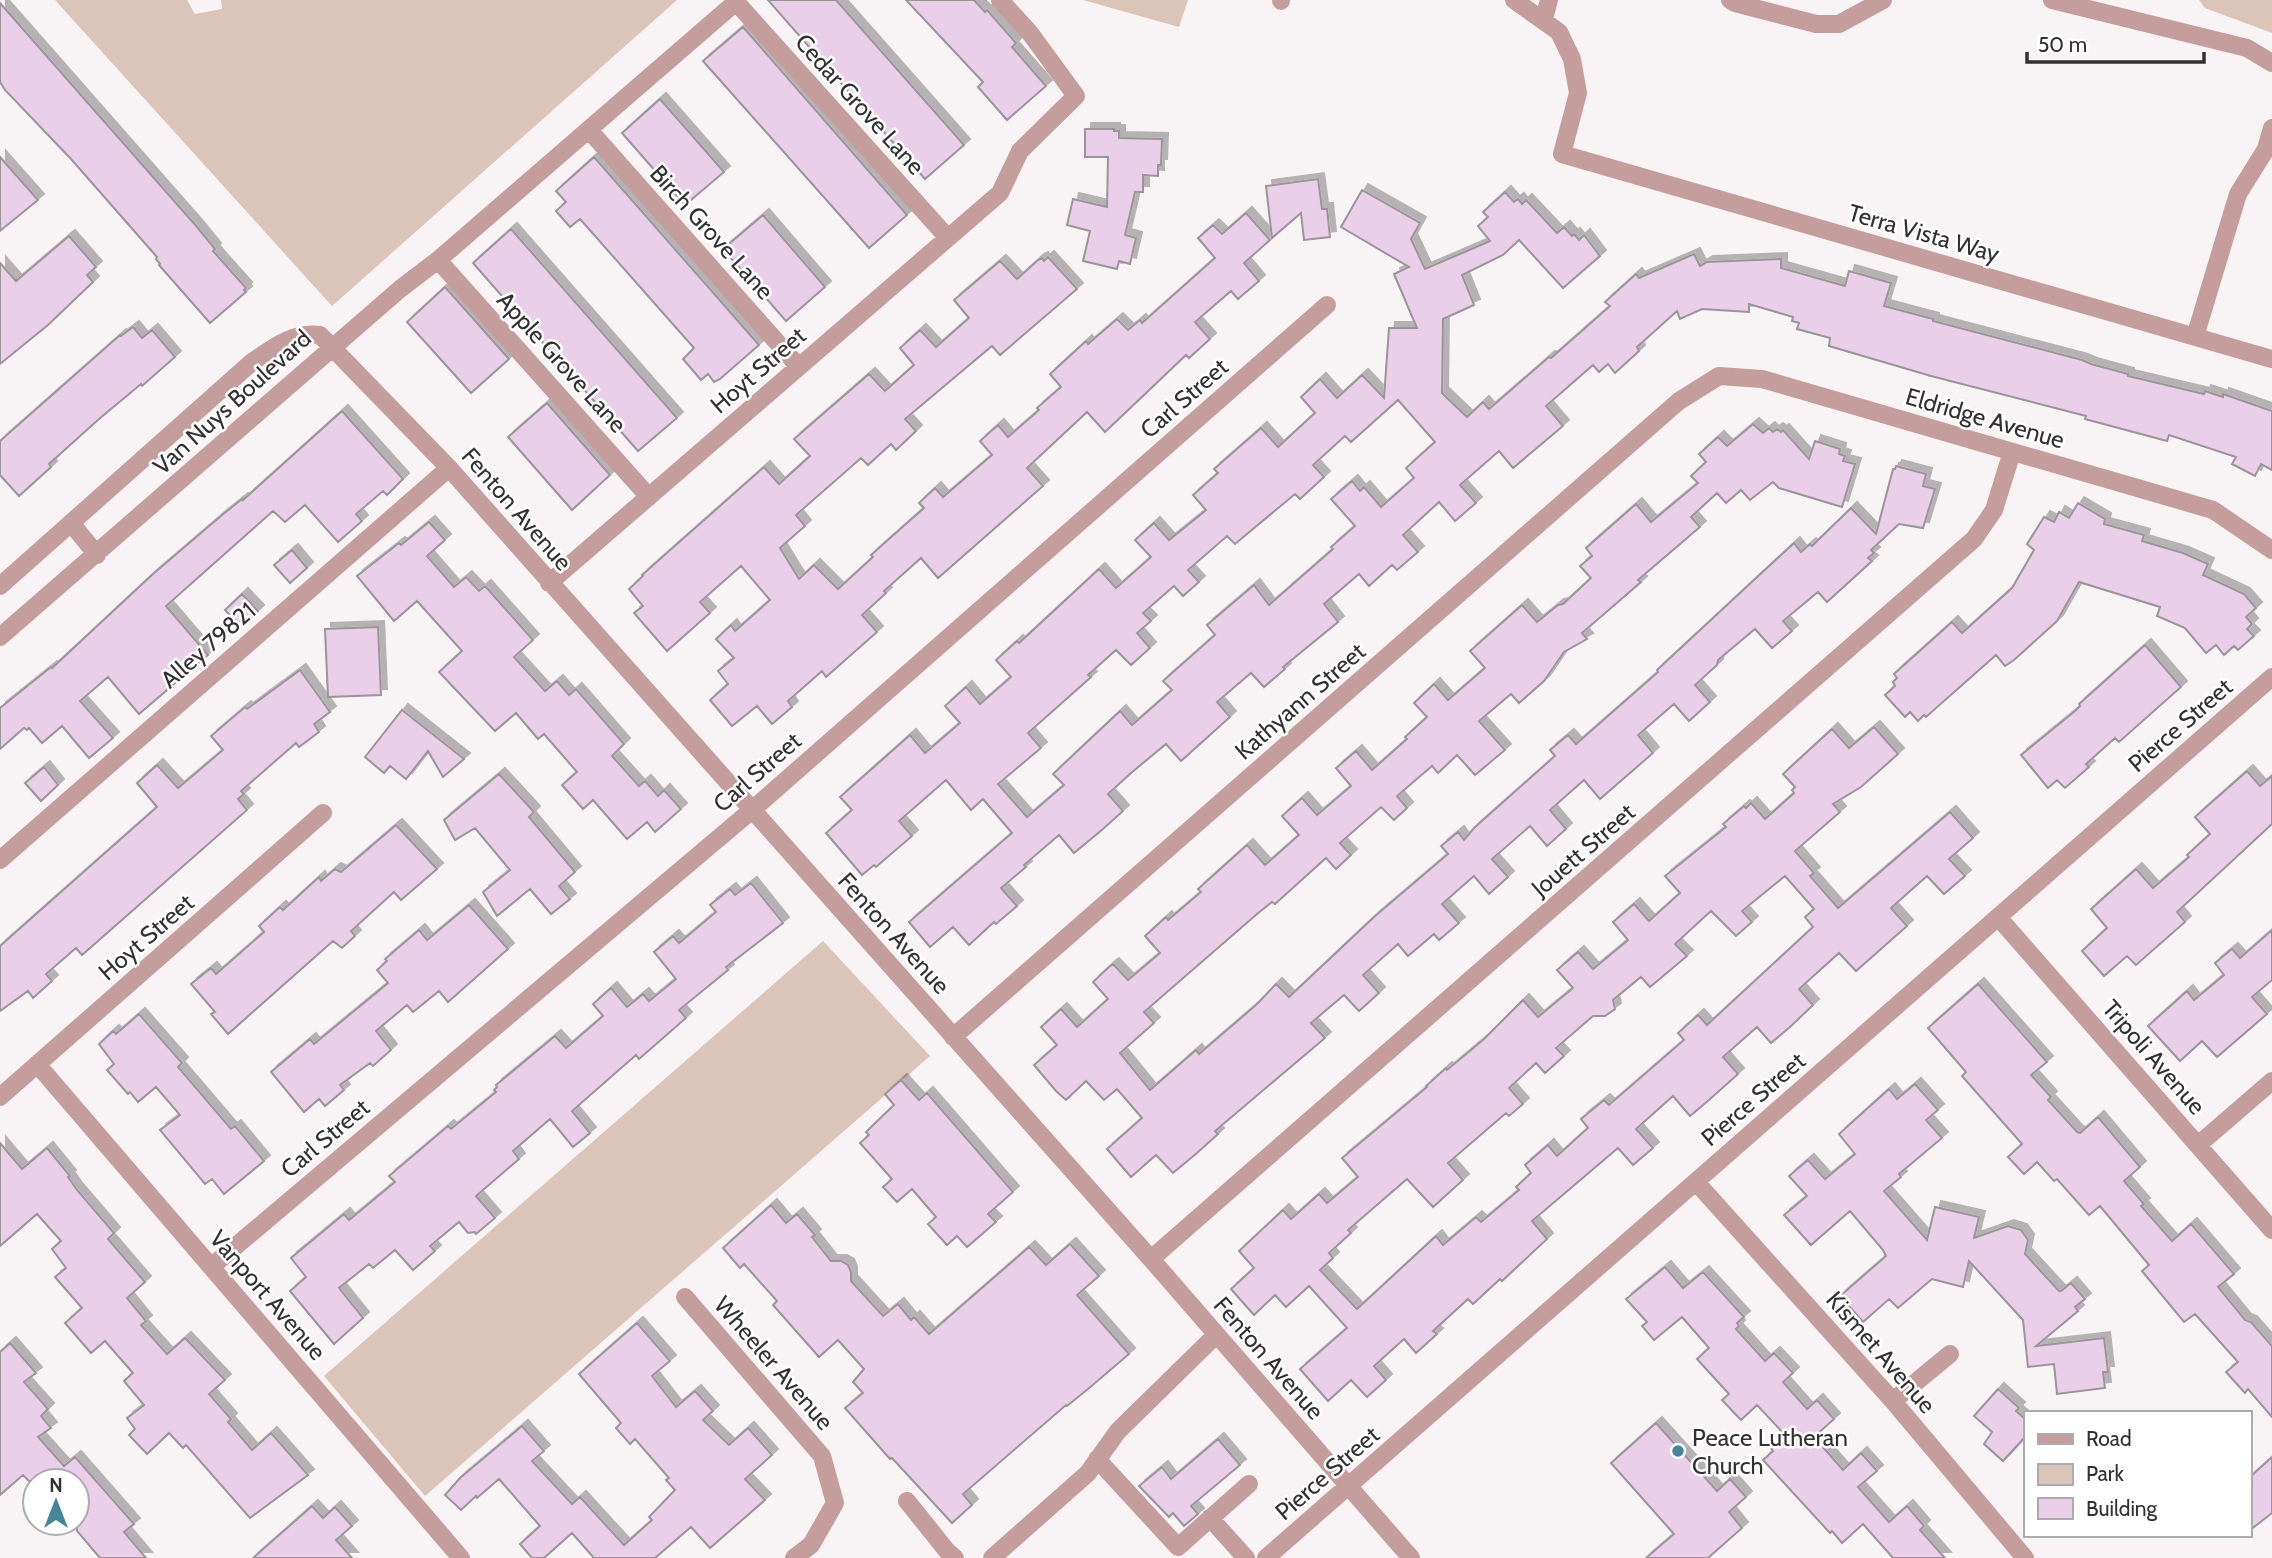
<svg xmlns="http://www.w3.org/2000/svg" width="2272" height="1558" viewBox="0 0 2272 1558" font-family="Cabin,sans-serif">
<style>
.green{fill:#dbc4b8}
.building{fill:#eacfe9;stroke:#999598;stroke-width:2;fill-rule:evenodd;filter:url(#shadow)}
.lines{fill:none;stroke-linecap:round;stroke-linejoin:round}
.minor{stroke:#c59d9c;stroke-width:18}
.poi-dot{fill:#458699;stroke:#fff;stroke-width:2.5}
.labels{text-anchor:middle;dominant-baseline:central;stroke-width:5;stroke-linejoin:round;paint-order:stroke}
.street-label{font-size:24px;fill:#323031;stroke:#fff}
.poi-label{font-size:24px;fill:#323031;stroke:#fff;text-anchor:start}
</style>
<defs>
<filter id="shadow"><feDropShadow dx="6" dy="-6" stdDeviation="0" flood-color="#0004"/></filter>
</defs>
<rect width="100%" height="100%" fill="#f8f3f5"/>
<path class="green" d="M55,0H187L195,14L222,9L221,0H677L332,306Z
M1083,0H1188L1179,27Z
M2199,0H2272V33L2205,8Z
M823,941L930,1056L425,1496L324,1376Z"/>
<path class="building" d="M768,0H836L964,145L925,179Z
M906,0H974L985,12L987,10L1016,43L1012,47L1046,86L1007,120L978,87L983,82Z
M0,3L197,227L215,249L213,251L246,288L244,290L246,292L210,323L159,265L160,264L156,259L157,257L71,159L5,90L0,82Z
M743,27L907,215L869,248L703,61Z
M660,99L724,172L685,205L622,133Z
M1085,129H1114V131H1119V138L1162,139L1161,165H1158V176L1143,175V192H1135L1125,235L1136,238L1130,264L1119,261L1117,269L1083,261L1090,231L1067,225L1073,199L1107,207L1108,157H1085Z
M0,157L38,200L0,231Z
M594,157L759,345L720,379L714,382L708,374L701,380L683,359L694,348L580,219L570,227L556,211L566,202L556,191Z
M1318,179L1322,209H1327L1330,237L1304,240L1301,213L1272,238L1266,186Z
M1362,190L1420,223L1411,239L1425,269L1490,241L1478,226L1488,217L1483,212L1505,192L1514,202L1518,199L1522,204L1526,200L1557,233L1564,227L1572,236L1574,234L1579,240L1584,235L1600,256L1563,288L1519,240L1503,255L1462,275L1474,305L1443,319L1442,393L1467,417L1483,402L1489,409L1549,357L1551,358L1610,306L1605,302L1636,274L1639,278L1694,254L1700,266L1707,262L1781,259V268L1845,286L1849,271L1891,283L1884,306L1933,319V321L2082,360L2091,364L2128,374V376L2204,394L2205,391L2223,397V394L2272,411V470L2261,464L2255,476L2232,464L2236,457L2169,435L2167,441L2085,419L2086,416L1931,376L1829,346L1830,338L1797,329L1799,323L1792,321L1793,317L1749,304V312L1702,309L1680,319L1677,311L1637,347L1639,351L1615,373L1608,364L1599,372L1593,365L1546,406L1563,426L1513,468L1499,451L1460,485L1476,503L1455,521L1439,502L1403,535L1418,552L1397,570L1392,565L1369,586L1359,574L1324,604L1338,622L1283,667L1285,669L1264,687L1251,673L1217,702L1230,717L1181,761L1166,744L1131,773L1108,794L1123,811L1103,829L1074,853L1059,835L1024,865L1026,867L1001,888L1017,906L996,924L994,922L969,945L953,927L930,947L909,922L1012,833L983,799L971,810L946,780L899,821L912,836L876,867L874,865L862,875L826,833L852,810L840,797L910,735L925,753L960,723L945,706L966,687L980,704L1011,677L996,660L1017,641L1019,643L1099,569L1116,588L1151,557L1135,540L1154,523L1169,540L1206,510L1193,495L1218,473L1214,469L1261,428L1278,447L1315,413L1301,397L1320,379L1337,398L1362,375L1384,398L1389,328H1417L1394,274L1409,267L1341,227ZM1398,400L1435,442L1406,468L1414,478L1381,507L1364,487L1360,491L1352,481L1331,499L1355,526L1331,547L1333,549L1269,605L1254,585L1207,625L1215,635L1163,681L1172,690L1132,725L1120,711L1053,774L1064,785L1027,817L998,784L1041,748L1028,733L1091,677L1088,675L1116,650L1131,665L1150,648L1137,633L1151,621L1143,613L1174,586L1183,596L1199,582L1188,570L1227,536L1235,544L1295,494L1300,499L1324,477L1313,465L1345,436L1351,442Z
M1246,213L1270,240L1244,263L1259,281L1238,299L1231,291L1195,322L1210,339L1189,358L1186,355L1105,432L1087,412L1027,468L1043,486L938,578L921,558L884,591L886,593L862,615L877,632L826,677L822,671L788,701L792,707L772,724L757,706L732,726L710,700L728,684L718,671L734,658L716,639L731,625L735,631L770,600L741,566L700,602L710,613L667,651L634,613L643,606L629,589L643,576L642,575L764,467L779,484L810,456L794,439L869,374L885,391L914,365L900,348L920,330L936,347L969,318L954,300L1000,261L1017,279L1038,260L1042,258L1044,261L1048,257L1077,289L1000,355L992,346L905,419L916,431L896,450L891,444L868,465L861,458L796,515L805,526L780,548L799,579L814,565L838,589L873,557L871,555L924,508L919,503L935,488L943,497L992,455L980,441L998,425L1008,437L1039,410L1037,408L1061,387L1050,374L1086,341L1088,344L1117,319L1128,330L1140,320L1142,323L1215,258L1198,238L1213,225L1222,234Z
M763,215L825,287L786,321L723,249Z
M511,229L677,418L638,451L473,263Z
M69,236L96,267L87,275L93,282L48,325L0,364V263L16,281Z
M445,287L509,359L471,393L407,322Z
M133,327L142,338L152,330L175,357L142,386L141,384L99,419L49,464L51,467L19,496L0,475V441L120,335L121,336Z
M547,403L610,475L572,510L508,437Z
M342,411L403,479L387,495L383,491L356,514L362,521L338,542L305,505L285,522L273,511L166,606L208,655L139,714L108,677L80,701L113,738L89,758L62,726L42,743L29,728L27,730L24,728L0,749V708L51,667L52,668L153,574L222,515L242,499L243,500Z
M1753,424L1763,433L1769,428L1773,432L1777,429L1781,432L1783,430L1809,459L1815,441L1840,449L1839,454L1845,456L1843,461L1855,464L1842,507L1779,488L1773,482L1750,500L1741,490L1726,503L1717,493L1691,517L1700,527L1638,580L1641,582L1582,633L1587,639L1564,652L1544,681L1519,703L1511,694L1479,721L1505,750L1475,775L1457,755L1438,773L1432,766L1397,796L1407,808L1394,820L1381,807L1340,843L1351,855L1336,869L1326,858L1275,904L1272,902L1257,914L1144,1012L1154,1023L1120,1053L1150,1090L1196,1050L1199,1054L1256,1005L1276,984L1289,997L1374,917L1448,854L1441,846L1458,832L1464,840L1474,828L1555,756L1550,750L1568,735L1576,744L1658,672L1657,670L1794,543L1801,552L1810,544L1812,546L1851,508L1876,534L1893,469H1895L1896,466L1926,474L1923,486L1935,489L1923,528L1899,524L1871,550L1874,553L1868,558L1872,561L1827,602L1818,592L1783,621L1792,631L1772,648L1755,629L1718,660L1717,665L1695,685L1710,702L1689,721L1674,704L1638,735L1653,753L1600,799L1584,780L1550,810L1566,829L1547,846L1530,826L1492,859L1508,877L1489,894L1474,876L1442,904L1459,923L1439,940L1434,934L1408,956L1398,944L1363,975L1379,993L1359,1011L1344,995L1311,1023L1325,1038L1215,1131L1218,1134L1197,1153L1173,1173L1156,1155L1131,1177L1107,1149L1142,1118L1117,1089L1104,1100L1086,1081L1066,1100L1056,1091L1034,1065L1057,1045L1041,1027L1061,1009L1077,1027L1108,999L1093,982L1109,967L1113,964L1128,980L1160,953L1145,936L1166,917L1168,920L1201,892L1198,889L1247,845L1265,865L1299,835L1282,816L1302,798L1317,815L1351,786L1336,768L1356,751L1372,770L1407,739L1405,737L1427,717L1414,703L1434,684L1448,700L1485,668L1470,651L1522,605L1537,622L1558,605L1563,604L1591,578L1580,566L1592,556L1586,548L1636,504L1651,522L1698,483L1691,476L1706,462L1699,454L1718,437L1727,446Z
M2078,503L2105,519L2104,524L2144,535L2142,541L2183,553L2208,564L2203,575L2244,594L2256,608L2246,617L2252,624L2247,629L2254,636L2238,650L2234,646L2224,655L2216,645L2206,653L2185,628L2157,616L2160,607L2079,582L2057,621L2014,660L2005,666L1996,655L1926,717L1924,715L1918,721L1910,712L1905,717L1885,695L1895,686L1893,682L1897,678L1894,674L1952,622L1962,633L2012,588L2034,550L2027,544L2044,517L2054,522L2059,512L2069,518Z
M429,522L445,540L427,556L454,587L466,577L479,591L485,586L533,640L514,657L545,691L557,681L569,695L576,689L624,744L612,756L639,786L645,781L658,796L664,790L681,809L655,832L647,822L627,839L593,800L583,809L562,785L577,772L544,734L538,739L516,713L495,731L439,672L462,651L417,601L394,621L357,576L399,543L401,545Z
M292,550L307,568L290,583L274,565Z
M242,594L258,611L241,627L225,610Z
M378,627L381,695L328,697L325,629Z
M2145,645L2181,687L2119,742L2115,738L2086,764L2089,767L2065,788L2057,780L2048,788L2021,755L2075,711L2080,706L2079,704Z
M300,670L330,712L314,724L319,732L299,747L296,743L241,791L244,794L238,799L247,810L82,955L76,948L46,974L52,981L33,998L28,991L0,1011V946L157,807L137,783L157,765L178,788L223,750L211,736L245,707L247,709Z
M402,710L464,759L443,777L428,751L406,779L390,766L384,773L365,757Z
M1874,727L1898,754L1861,787L1833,804L1840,812L1795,851L1814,873L1810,876L1838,908L1950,812L1973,838L1949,859L1965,876L1944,894L1927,876L1891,908L1907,926L1856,971L1839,953L1799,989L1813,1005L1790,1027L1771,1043L1757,1027L1723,1057L1738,1074L1709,1100L1690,1116L1673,1096L1636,1129L1653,1148L1633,1165L1618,1148L1532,1221L1547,1239L1502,1281L1500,1279L1473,1304L1468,1299L1433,1331L1437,1334L1416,1353L1404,1339L1374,1366L1386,1380L1367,1397L1351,1380L1328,1401L1300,1369L1347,1328L1309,1286L1286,1307L1275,1295L1254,1315L1231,1289L1254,1268L1239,1251L1283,1210L1291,1219L1319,1194L1327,1203L1358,1177L1342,1158L1427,1087L1426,1086L1446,1068L1447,1070L1484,1039L1523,1000L1538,1017L1573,988L1557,970L1578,952L1593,969L1628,940L1613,922L1634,904L1649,921L1680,893L1665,876L1726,827L1723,824L1744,806L1746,808L1751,803L1765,819L1794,793L1792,790L1795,787L1783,774L1832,729L1849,748ZM1785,876L1814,909L1805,917L1813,927L1707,1025L1698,1015L1678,1033L1684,1040L1609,1105L1604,1100L1581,1119L1588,1128L1557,1156L1548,1145L1525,1165L1531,1173L1516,1187L1519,1190L1481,1222L1476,1217L1443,1245L1436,1236L1357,1309L1320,1270L1333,1258L1329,1253L1351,1233L1348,1230L1407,1179L1433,1207L1463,1180L1448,1163L1506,1113L1509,1116L1523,1104L1509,1088L1536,1063L1545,1073L1564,1056L1556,1048L1593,1016H1605L1615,1009L1613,1000L1641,977L1650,987L1687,956L1675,944L1711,911L1736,936L1752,922L1742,911Z
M44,767L58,785L41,801L25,783Z
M2247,771L2260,786L2272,776V824L2177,912L2185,922L2136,965L2127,956L2104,976L2082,951L2107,928L2091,909L2136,869L2153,888L2189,857L2187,855L2210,834L2195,817Z
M499,774L534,812L529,817L575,872L559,886L570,899L551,914L530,889L497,916L483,892L510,870L475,828L455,840L444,820Z
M396,825L437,869L401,900L394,892L351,931L355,936L342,948L333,941L228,1034L211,1014L215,1012L191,984L211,968L216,974L264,932L259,926L280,907L283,910L319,877L321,881L335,869L341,872Z
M751,883L783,923L726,967L728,970L679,1010L686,1018L639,1059L636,1055L572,1111L590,1133L573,1147L550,1119L513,1151L519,1159L476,1196L495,1218L476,1234L475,1232L468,1233L459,1222L430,1246L435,1251L413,1270L395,1250L373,1268L369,1264L339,1288L363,1318L334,1344L290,1291L306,1277L291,1258L344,1214L349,1220L395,1182L389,1176L448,1126L451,1129L496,1092L494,1090L497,1087L496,1085L555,1036L566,1048L603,1016L593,1004L611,988L627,1007L643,994L649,1001L676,979L654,952L673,936L679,943L716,912L710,905L730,889L735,895Z
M469,905L508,949L448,1002L439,991L413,1012L407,1005L376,1031L391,1050L373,1066L370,1063L340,1085L344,1090L325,1106L319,1099L304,1112L271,1072L310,1039L314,1044L388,983L377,970L387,961L385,959L419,930L427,940Z
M2272,930V980L2252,997L2267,1014L2217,1057L2202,1041L2180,1061L2148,1026L2187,991L2194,1000L2224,975L2215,963L2232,949L2240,958Z
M1978,984L2047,1062L2031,1075L2051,1097L2048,1100L2077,1132L2080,1133L2098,1117L2140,1167L2124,1181L2144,1204L2141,1206L2172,1241L2191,1224L2234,1274L2218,1287L2245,1320L2251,1322L2272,1346V1417L2248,1389L2245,1393L2226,1372L2238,1362L2195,1314L2184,1322L2142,1271L2149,1265L2100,1206L2089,1215L2057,1179L2054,1181L2037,1162L2024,1174L2008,1157L2022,1144L1962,1076L1966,1072L1928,1028Z
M139,1014L182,1063L178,1067L231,1129L235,1126L264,1161L224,1194L212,1179L205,1184L160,1130L180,1115L156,1087L138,1102L130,1092L128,1094L107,1070L114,1064L99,1044L113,1031L116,1034Z
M901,1080L919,1100L927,1093L1013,1192L988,1214L996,1222L967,1247L957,1236L947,1245L928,1224L936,1217L912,1189L897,1202L883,1187L892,1179L860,1143L869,1135L866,1132L894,1105L885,1094Z
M1915,1084L1938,1110L1926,1120L1942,1138L1899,1174L1901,1177L1884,1191L1927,1240L1935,1207L1979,1217L1974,1238L2008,1226L2021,1230L2028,1240L2025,1254L2059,1291H2061L2071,1283L2085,1299L2075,1307L2078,1311L2036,1346L2104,1338L2108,1372H2103L2105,1388L2057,1394L2054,1364L2028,1367L2023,1320L1969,1261L1963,1287L1932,1279L1898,1308L1889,1299L1863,1322L1840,1296L1886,1256L1883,1250L1850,1211L1811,1245L1784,1215L1807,1196L1789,1176L1808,1160L1825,1179L1855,1154L1839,1134L1889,1089L1897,1099Z
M0,1143L22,1169L47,1148L70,1176L68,1177L77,1190L114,1233L108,1239L145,1282L127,1298L146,1321L141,1325L167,1354L185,1338L225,1380L209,1394L231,1419L228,1422L252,1450L271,1433L308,1475L250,1518L186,1445L183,1448L169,1433L147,1454L129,1435L135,1429L127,1418L144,1405L124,1381L133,1373L105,1341L91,1353L65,1323L82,1308L55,1277L66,1268L52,1249L61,1241L37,1214L0,1246Z
M771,1205L786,1223L797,1214L815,1235L812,1237L831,1261H841L848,1265L851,1272V1281L883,1316L898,1304L911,1320L914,1317L929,1334L1029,1247L1046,1265L1070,1244L1099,1276L1077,1295L1129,1354L1088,1389L1067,1406L1066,1405L963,1494L972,1505L952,1523L892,1458L890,1459L845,1408L863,1393L853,1382L864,1369L838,1340L819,1357L773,1305L777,1301L744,1264L740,1268L723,1248Z
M1665,1267L1683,1288L1703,1272L1744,1317L1737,1323L1739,1326L1736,1329L1765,1361L1774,1353L1793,1373L1783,1382L1807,1409L1817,1400L1834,1419L1814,1437L1843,1470L1861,1453L1877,1471L1858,1487L1889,1522L1907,1506L1924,1526L1920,1530L1945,1558H1893L1863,1524L1842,1543L1832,1531L1830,1533L1763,1460L1773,1451L1771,1448L1785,1435L1757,1405L1741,1420L1722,1400L1729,1394L1697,1359L1709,1348L1682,1317L1654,1340L1642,1326L1647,1322L1626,1299Z
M637,1323L670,1361L652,1376L676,1407L695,1391L713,1411L703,1420L729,1445L748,1428L772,1455L745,1479L765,1500L710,1548L691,1527L655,1558H594L572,1533L544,1558H532L520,1544L540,1526L499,1479L477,1498L476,1496L461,1510L445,1495L460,1478L522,1426L544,1451L532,1461L572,1504L580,1497L624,1545L652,1520L649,1517L675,1490L666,1480L669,1478L635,1439L630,1444L616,1428L621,1423L579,1374Z
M10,1343L36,1373L24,1382L48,1409L41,1416L51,1428L38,1437L64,1466L75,1457L134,1524L124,1532L146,1558H100L77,1531V1481H29L23,1475L0,1495V1352Z
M1998,1389L2019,1408L2016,1411L2025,1419V1437L2003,1461L1984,1444L1992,1432L1974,1416Z
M1656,1423L1717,1491L1730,1479L1746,1497L1729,1512L1742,1528L1708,1558H1646L1674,1534L1611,1463Z
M1218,1439L1240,1465L1191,1506L1198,1514L1184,1526L1173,1513L1169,1517L1139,1486L1162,1467L1171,1479Z
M2272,1457V1513L2249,1531V1478Z
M312,1506L323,1518L335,1507L352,1526L336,1540L352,1558H253Z"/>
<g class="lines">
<path class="minor" d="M1514,0L1559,32L1572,59L1578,93L1562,154L2272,359
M1730,0L1735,3L1816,24H1839L1883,0
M2052,0L2247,48L2272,63
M1281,1V0
M1544,19L1549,0
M589,130L799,367
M438,260L649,497
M2195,337L2238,194L2266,149L2272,128
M71,523L97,555
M549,583L1000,193L1020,151L1076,96L1030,33L1000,0
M0,586L252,362C273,348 294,331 320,335L449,468L1151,1259L1411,1558
M0,637L400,289L438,260L736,2L948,238
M0,860L449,468
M1998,917L2272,1230
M953,1037L1679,401L1719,376L1762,379L2213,510L2272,550
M37,1064L461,1558
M0,1097L323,813
M2198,1145L2272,1081
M1696,1182L1893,1401L2025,1558
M1151,1259L1974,539L1994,510L2012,452
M211,1267L752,810L1327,305
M685,1297L822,1456L835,1503L811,1545L794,1558
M1893,1401L1950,1354
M1097,1459L1178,1547L1249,1484
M907,1501L947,1551L955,1558
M1210,1518L1246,1558
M992,1558L1088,1473L1118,1431L1216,1335
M1266,1558L2272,677"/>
</g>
<circle class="poi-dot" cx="1678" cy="1451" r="7"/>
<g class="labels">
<g class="street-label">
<text transform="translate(860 104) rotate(48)">Cedar Grove Lane</text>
<text transform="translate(712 232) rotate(48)">Birch Grove Lane</text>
<text transform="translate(1924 233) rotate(16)">Terra Vista Way</text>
<text transform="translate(562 362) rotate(48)">Apple Grove Lane</text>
<text transform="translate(758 370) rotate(-41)">Hoyt Street</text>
<text transform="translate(1184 398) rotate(-41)">Carl Street</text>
<text transform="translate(232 402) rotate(-42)">Van Nuys Boulevard</text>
<text transform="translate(1985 418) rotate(16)">Eldridge Avenue</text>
<text transform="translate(517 509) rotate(49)">Fenton Avenue</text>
<text transform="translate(208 645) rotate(-41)">Alley 79821</text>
<text transform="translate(1300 701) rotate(-41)">Kathyann Street</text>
<text transform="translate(2180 725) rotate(-41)">Pierce Street</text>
<text transform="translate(757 772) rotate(-41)">Carl Street</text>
<text transform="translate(1583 850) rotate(-41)">Jouett Street</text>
<text transform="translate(894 933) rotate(48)">Fenton Avenue</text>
<text transform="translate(146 937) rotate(-41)">Hoyt Street</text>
<text transform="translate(2154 1057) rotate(49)">Tripoli Avenue</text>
<text transform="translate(1753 1099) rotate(-41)">Pierce Street</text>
<text transform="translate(325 1138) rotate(-40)">Carl Street</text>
<text transform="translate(268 1295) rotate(49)">Vanport Avenue</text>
<text transform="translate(1881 1352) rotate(49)">Kismet Avenue</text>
<text transform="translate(1269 1358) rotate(49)">Fenton Avenue</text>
<text transform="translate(774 1363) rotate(49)">Wheeler Avenue</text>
<text transform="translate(1327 1473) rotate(-41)">Pierce Street</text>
</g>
<g class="poi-label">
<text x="1692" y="1437">Peace Lutheran<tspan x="1692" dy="28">Church</tspan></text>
</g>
</g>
<rect x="2024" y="1411" width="228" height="126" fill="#ffffff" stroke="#adacad" stroke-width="2"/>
<rect x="2038" y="1434" width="35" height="10" fill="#c59d9c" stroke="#adacad" stroke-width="2"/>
<text x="2086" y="1446" font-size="21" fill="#323031">Road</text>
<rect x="2038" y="1464" width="35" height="21" fill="#dbc4b8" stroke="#adacad" stroke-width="2"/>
<text x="2086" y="1481" font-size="21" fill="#323031">Park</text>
<rect x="2038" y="1498" width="35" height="21" fill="#eacfe9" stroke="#adacad" stroke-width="2"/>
<text x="2086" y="1516" font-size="21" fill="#323031">Building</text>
<g transform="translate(56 1502)"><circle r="33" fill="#ffffff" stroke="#adacad" stroke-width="2"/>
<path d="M0-5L12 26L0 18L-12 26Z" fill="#458699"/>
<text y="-10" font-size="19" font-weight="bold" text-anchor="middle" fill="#323031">N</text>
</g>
<path d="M2027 52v10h177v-10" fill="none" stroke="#323031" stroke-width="3.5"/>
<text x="2038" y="52" font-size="21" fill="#323031" stroke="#ffffff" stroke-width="5" paint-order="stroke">50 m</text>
</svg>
